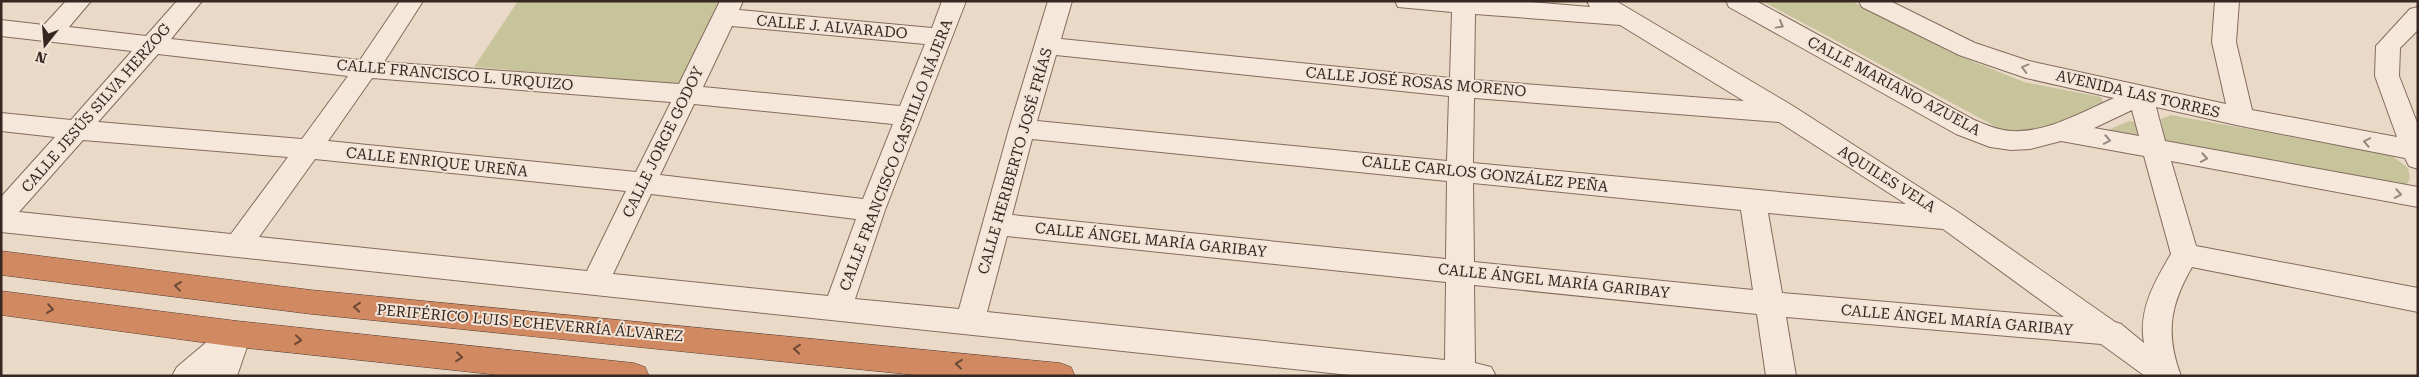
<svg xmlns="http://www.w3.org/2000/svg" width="2419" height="377" viewBox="0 0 2419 377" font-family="'Roboto Serif',serif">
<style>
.green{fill:#c7c49c}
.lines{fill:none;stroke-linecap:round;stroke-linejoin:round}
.minor-casing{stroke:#846b5e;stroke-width:2}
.highway-casing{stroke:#523b32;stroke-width:1}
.minor{fill:#f5e8da;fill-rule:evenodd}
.highway{fill:#d08961;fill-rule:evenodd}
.oneway{stroke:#96887e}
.oneway2{stroke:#6c4937}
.labels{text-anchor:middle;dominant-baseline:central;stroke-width:4;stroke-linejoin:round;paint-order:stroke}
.street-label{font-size:15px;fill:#362721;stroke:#f2e4d6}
</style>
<rect width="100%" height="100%" fill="#ead9c7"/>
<path class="green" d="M518,1H726L682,85L474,67Z
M1762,1H1852L1952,53L2024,82L2101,97L2104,104L2023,136L2004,131Z
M2171,115L2391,155L2408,168L2410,179L2406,185L2172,143L2165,140L2161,119Z
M2129,121L2137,122L2142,136L2108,130Z"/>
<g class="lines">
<g class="minor-casing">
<path id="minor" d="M66,1H91L69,27L146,36L177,1H202L171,39L360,60L400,1H423L384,62L679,84L720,1H743L739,10L932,28L942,1H966L885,210L855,299L959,309L1009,129L1048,1H1072L1061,39L1450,78L1452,12L1398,7L1395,1H1517L1590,7L1587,1H1616L1793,106L1958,212L2115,322L2121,324L2144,343C2138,310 2155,281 2171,254L2144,156L2061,141L2030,149L2011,150L1990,147L1956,134L1729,7L1726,1H1756L1974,120C1987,125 1997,130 2011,131C2047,133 2082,112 2114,98L2026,78L1959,55L1862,7L1859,1H1890L1975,43L2029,61L2226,104L2212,42L2215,1H2239L2236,42L2252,110L2397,137L2375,76L2376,46L2410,9L2418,7V30L2400,48L2399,76L2418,125V169L2409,166L2405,158L2241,126L2156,107L2165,141L2418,187V207L2171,161L2196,246L2418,288V312L2192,267C2170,305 2165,334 2181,376H2145L2101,344L1786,317L1796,376H1766L1757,314L1474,285L1475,363L1491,367L1496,376H1359L1,232V197L55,137L1,131V113L71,120L132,51L1,36V20L44,25ZM1475,14L1620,25L1744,101L1474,80ZM732,26L925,44L900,106L703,87ZM158,54L348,76L302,139L98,122ZM1056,55L1449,96L1447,161L1037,121ZM372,78L671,102L636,172L328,141ZM1474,98L1779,122L1906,204L1473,163ZM694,104L893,124L863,199L660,175ZM2132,110L2139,136L2094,128ZM1032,139L1447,181L1446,259L1012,215ZM83,140L288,157L231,234L19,212ZM315,159L626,191L587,271L259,237ZM1473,183L1741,210L1753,290L1474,262ZM651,194L856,219L828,296L613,274ZM1768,213L1943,229L2064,317L1782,293ZM1007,236L1446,282L1445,360L987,312Z
M237,322L247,325L251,335L237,376H172L177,367L227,325Z"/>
</g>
<g class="highway-casing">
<path id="highway" d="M1,251L311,290L1060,363L1071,367L1075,376H925L311,314L1,275Z
M1,291L237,321L634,363L645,367L649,376H508L237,347L1,315Z"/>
</g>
<use href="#minor" class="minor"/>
<use href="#highway" class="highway"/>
</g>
<defs><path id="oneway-chevron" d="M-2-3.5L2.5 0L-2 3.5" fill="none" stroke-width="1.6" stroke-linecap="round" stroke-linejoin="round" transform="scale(1.25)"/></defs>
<g class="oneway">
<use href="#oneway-chevron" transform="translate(1780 25) rotate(29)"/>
<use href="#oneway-chevron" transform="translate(2025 68) rotate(-165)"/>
<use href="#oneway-chevron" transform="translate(2107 140) rotate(11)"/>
<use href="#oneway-chevron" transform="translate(2367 142) rotate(-169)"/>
<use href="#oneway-chevron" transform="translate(2204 158) rotate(10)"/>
<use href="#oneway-chevron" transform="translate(2398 194) rotate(10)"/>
</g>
<g class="oneway2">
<use href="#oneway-chevron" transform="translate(178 286) rotate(-173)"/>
<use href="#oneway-chevron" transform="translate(357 307) rotate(-175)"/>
<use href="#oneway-chevron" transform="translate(50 309) rotate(8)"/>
<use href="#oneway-chevron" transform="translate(298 340) rotate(6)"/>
<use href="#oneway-chevron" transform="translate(797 349) rotate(-175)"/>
<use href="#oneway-chevron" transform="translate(459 357) rotate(6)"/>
<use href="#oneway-chevron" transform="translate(959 364) rotate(-174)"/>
</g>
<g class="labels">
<g class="street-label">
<text transform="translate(832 27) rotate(5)">CALLE J. ALVARADO</text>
<text transform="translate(455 75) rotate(5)">CALLE FRANCISCO L. URQUIZO</text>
<text transform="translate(1416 82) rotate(5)">CALLE JOSÉ ROSAS MORENO</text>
<text transform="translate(1894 86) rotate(28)">CALLE MARIANO AZUELA</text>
<text transform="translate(2138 94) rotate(13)">AVENIDA LAS TORRES</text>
<text transform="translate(96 108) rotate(-49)">CALLE JESÚS SILVA HERZOG</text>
<text transform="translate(663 142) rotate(-64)">CALLE JORGE GODOY</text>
<text transform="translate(896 155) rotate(-69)">CALLE FRANCISCO CASTILLO NÁJERA</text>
<text transform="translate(1015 161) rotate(-74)">CALLE HERIBERTO JOSÉ FRÍAS</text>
<text transform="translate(437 162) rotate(6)">CALLE ENRIQUE UREÑA</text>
<text transform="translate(1485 174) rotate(6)">CALLE CARLOS GONZÁLEZ PEÑA</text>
<text transform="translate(1887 179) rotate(32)">AQUILES VELA</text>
<text transform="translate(1151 240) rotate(6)">CALLE ÁNGEL MARÍA GARIBAY</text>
<text transform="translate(1554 281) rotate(6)">CALLE ÁNGEL MARÍA GARIBAY</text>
<text transform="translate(1957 320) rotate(5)">CALLE ÁNGEL MARÍA GARIBAY</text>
<text transform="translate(530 323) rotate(5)">PERIFÉRICO LUIS ECHEVERRÍA ÁLVAREZ</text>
</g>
</g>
<rect width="2419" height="377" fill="none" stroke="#362721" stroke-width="5"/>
<g transform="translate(45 45) rotate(197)" stroke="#f2e4d6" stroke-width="4" paint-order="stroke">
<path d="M0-4L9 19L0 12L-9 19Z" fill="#362721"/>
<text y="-8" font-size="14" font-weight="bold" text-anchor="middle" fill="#362721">N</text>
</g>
</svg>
